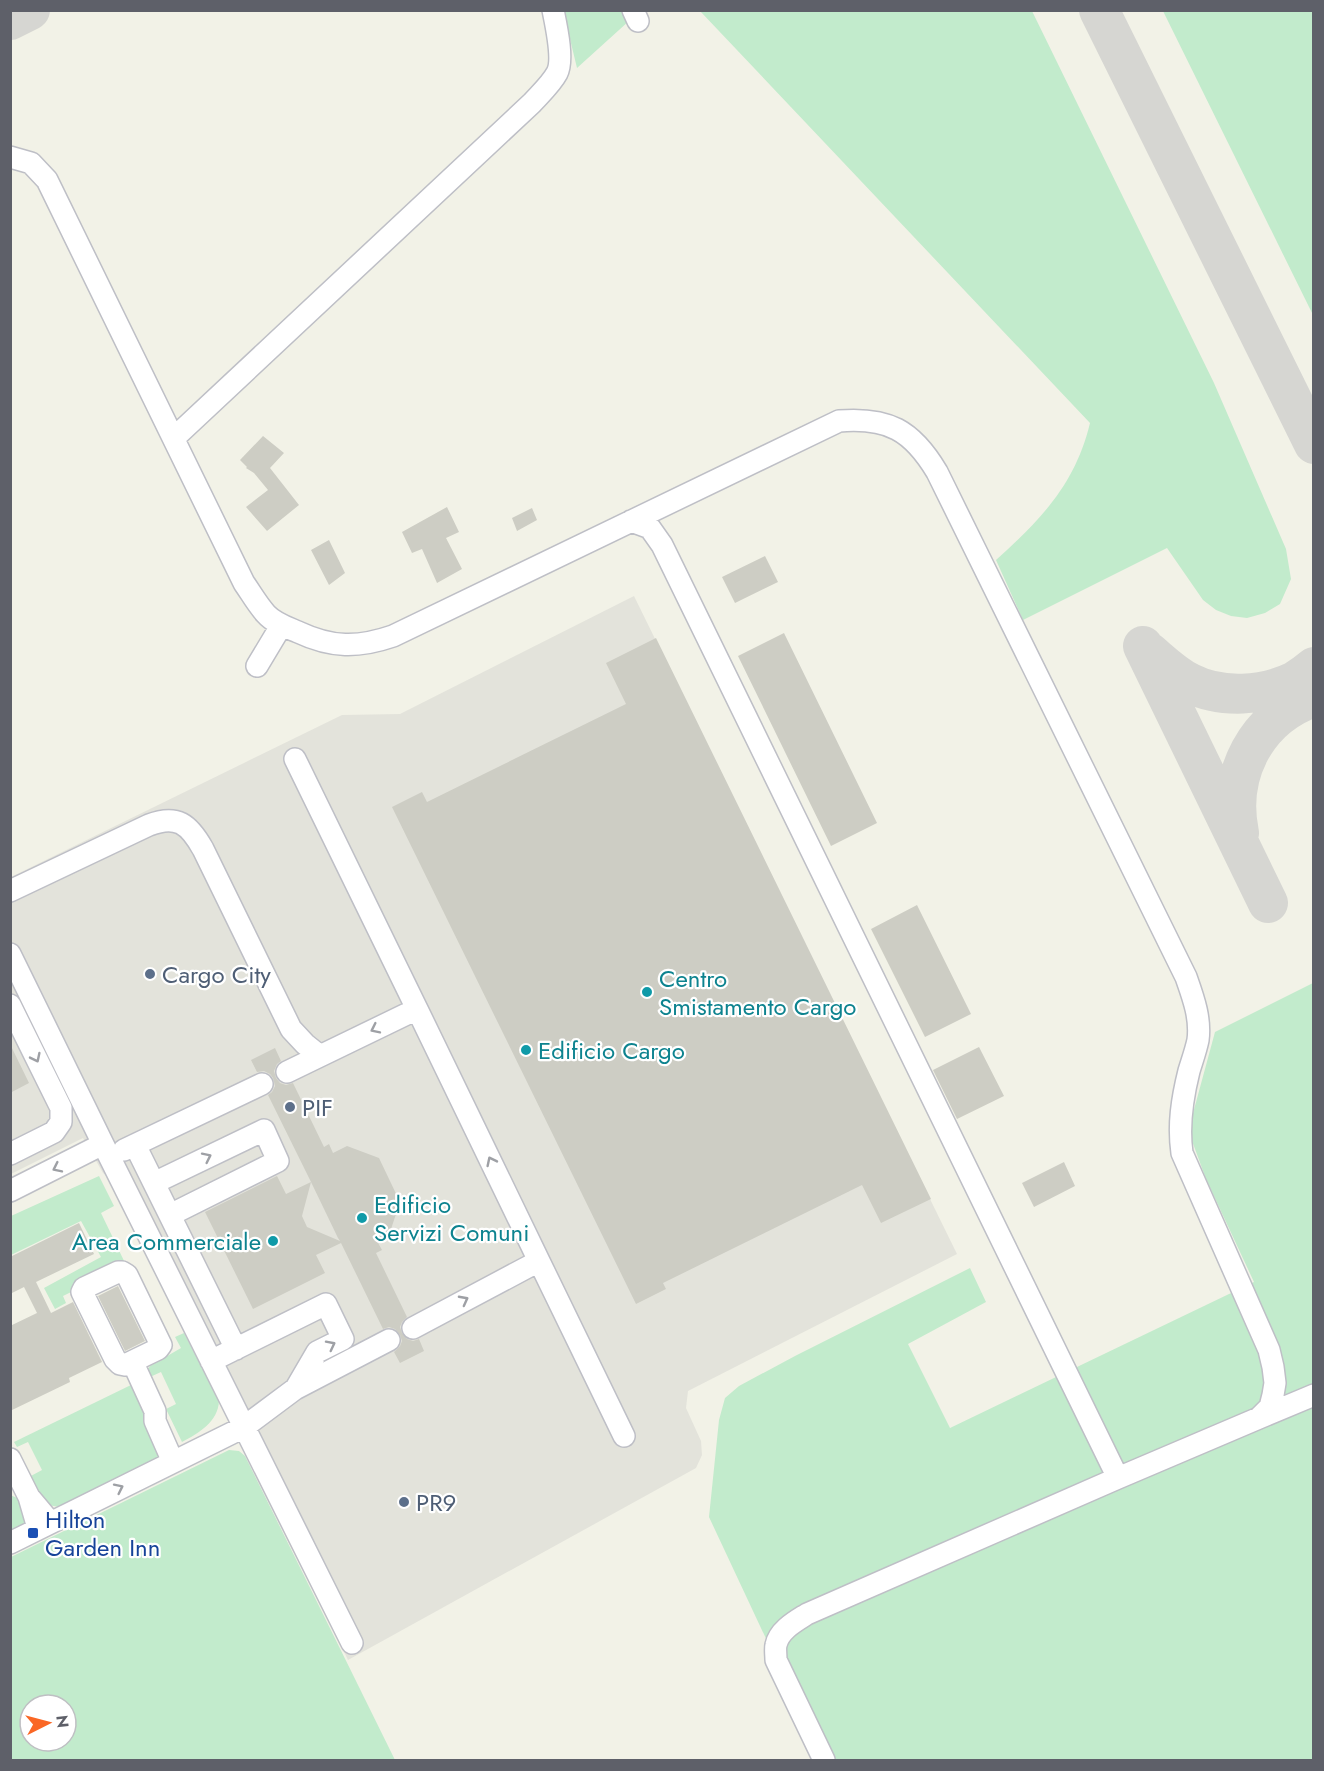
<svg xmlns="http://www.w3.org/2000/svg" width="1324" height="1771" viewBox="0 0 1324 1771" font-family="Jost,sans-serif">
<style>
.industrial{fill:#e3e3db}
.green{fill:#c2ebcc;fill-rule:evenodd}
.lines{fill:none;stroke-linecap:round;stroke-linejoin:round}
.taxiway{stroke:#d6d6d2;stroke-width:40}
.building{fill:#cdcdc4;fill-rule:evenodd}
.minor-casing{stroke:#bebfc6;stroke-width:24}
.minor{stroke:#fff;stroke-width:21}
.oneway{stroke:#9ea0a5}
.service-dot{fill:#5c6f8a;stroke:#fff;stroke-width:2}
.culture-dot{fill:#0f9aa8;stroke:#fff;stroke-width:2}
.transit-dot{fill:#1a4fb4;stroke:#fff;stroke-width:2}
.labels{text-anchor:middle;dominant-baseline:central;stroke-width:4.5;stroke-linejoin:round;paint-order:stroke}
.service-label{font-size:24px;fill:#4e5e75;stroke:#fff;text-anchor:start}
.culture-label{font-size:24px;fill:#0d838f;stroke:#fff;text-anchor:start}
.transit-label{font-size:24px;fill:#164399;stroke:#fff;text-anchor:start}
</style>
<rect width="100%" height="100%" fill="#f2f2e7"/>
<path class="industrial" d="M634,596L957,1254L688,1391L686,1408L701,1441L702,1455L696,1468L348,1660L304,1569L248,1458L225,1402L109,1178L103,1173L83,1138L11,1174V877L342,715L400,714Z"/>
<path class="green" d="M563,10L640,11L577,68Z
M700,11H1032L1214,383L1286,549L1291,579L1280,604L1265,613L1247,618L1231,616L1216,610L1203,600L1167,548L1023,620L996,560C1041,519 1075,485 1090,423Z
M1163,11H1313V315Z
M1313,983V1760H827L776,1660L709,1517L719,1420L725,1398L739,1386L795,1356L970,1268L986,1302L908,1344L950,1428L1254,1282L1206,1179L1191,1138L1192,1117L1215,1032Z
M99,1176L114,1206L101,1213L126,1265L63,1296L66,1303L55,1309L44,1288L101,1257L81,1221L11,1255V1216Z
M184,1333L219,1401C218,1422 199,1433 182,1442L166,1409L176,1404L161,1372L150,1377L148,1369L150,1366L181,1348L175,1337Z
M133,1384L164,1454L59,1507L43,1504L29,1477L42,1470L28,1442L17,1447L14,1442Z
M229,1450L239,1451L245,1456L395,1760H11V1557ZM30,1705H66V1741H30Z
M10,1495L20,1499L27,1523L11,1531Z"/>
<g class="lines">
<path class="taxiway" d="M1099,10L1314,444
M10,20L30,10
M1143,646L1268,903
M1149,652C1162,663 1174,675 1190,683C1221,699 1264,696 1295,681C1301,677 1308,672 1314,667
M1239,833C1227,774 1256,717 1314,697"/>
</g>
<path class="building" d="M263,436L284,453L270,468L299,505L267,531L246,507L268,490L254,473L246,468L247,467L240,460Z
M447,507L459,532L446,538L462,569L437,583L422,549L412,553L402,532Z
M532,508L537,520L517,531L512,518Z
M329,540L345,573L329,585L311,550Z
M765,556L778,582L735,603L722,577Z
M784,633L877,823L831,846L738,656Z
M656,638L931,1199L881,1223L862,1185L663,1283L666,1289L636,1304L392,807L422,792L427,802L626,704L606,663Z
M917,905L971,1014L925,1037L871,929Z
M10,1044L29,1083L10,1093Z
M979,1047L1004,1096L957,1119L933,1070Z
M275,1048L281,1061L277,1064L274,1071L276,1078L280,1083L286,1085L293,1083L324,1147L329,1144L333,1153L347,1146L379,1158L400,1202L389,1235L377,1241L382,1250L376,1253L407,1317L402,1322L400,1327L402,1333L407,1339L413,1341L419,1339L424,1351L400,1363L394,1352L400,1346L402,1341L400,1335L395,1329L389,1327L383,1329L341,1243L316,1255L325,1273L253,1309L205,1212L277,1176L286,1194L311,1182L268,1095L272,1092L275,1086L273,1078L270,1074L264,1071L257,1072L251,1060ZM311,1182L338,1238L340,1241L307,1227L302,1216Z
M1064,1162L1075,1186L1034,1207L1022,1183Z
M79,1223L94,1254L36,1282L51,1313L73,1302L102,1362L69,1378L70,1382L10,1411V1326L37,1313L24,1287L10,1294V1257Z
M118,1286L145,1341L125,1351L98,1296Z"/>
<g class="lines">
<g class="minor-casing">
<path id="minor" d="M633,10L638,21
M10,157L31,163L47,180L244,583C251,593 257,604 266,614C274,623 286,627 298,632C332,648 358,648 393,636L839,421C888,417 912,430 937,472L1186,977C1193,997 1201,1018 1198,1040C1196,1050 1192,1061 1189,1071C1182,1099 1178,1125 1182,1153L1269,1350L1273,1367L1275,1383L1273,1395L1270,1407L1259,1418L1118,1478L807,1614C796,1621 779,1630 776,1645C775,1649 776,1655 776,1660L824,1760
M174,438L532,103C541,93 551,84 557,73C564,60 556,25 553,10
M631,521L650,528L662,545L1118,1478
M257,666L281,626
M295,759L417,1009
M10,891L149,825C177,814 189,824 203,849L291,1029L305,1044L320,1056
M10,954L103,1144L352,1643
M10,1005L61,1108V1122L54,1132L10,1154
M287,1072L417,1009L539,1261L413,1328
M135,1145L236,1349
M124,1150L262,1084
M154,1183L264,1130L278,1161L170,1215
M10,1191L103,1144
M539,1261L624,1436
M118,1272H122L127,1275L161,1345L158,1349L125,1365L120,1364L115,1359L82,1292L84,1288Z
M211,1361L326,1304L343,1339L317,1352L296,1388
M133,1363L155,1411V1421L173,1462
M1259,1418L1314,1395
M10,1459L29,1497
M38,1528L29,1497L50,1522
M10,1543L244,1427L295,1389L389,1340"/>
</g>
<use href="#minor" class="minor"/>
</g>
<defs><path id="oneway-chevron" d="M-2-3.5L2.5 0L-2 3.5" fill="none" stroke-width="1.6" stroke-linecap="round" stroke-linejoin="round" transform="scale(1.5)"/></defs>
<g class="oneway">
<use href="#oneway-chevron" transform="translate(375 1029) rotate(154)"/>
<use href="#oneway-chevron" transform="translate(36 1058) rotate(64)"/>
<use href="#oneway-chevron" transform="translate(207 1157) rotate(-26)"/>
<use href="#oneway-chevron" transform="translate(491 1161) rotate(-116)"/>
<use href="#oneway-chevron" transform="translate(57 1168) rotate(154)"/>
<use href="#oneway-chevron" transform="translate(464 1300) rotate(-28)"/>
<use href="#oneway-chevron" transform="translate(331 1345) rotate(-27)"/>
<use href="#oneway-chevron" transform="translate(119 1488) rotate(-26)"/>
</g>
<g class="service-dot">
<circle cx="150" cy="974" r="6"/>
<circle cx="290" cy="1107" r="6"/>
<circle cx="404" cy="1502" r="6"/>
</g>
<g class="culture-dot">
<circle cx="647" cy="992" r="6"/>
<circle cx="526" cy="1050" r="6"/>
<circle cx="362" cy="1218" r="6"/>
<circle cx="273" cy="1241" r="6"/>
</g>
<rect class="transit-dot" x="27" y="1527" width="12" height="12" rx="3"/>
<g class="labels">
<g class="service-label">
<text x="162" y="974">Cargo City</text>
<text x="302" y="1107">PIF</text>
<text x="416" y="1502">PR9</text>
</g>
<g class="culture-label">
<text x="659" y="978">Centro<tspan x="659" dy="28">Smistamento Cargo</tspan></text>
<text x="538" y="1050">Edificio Cargo</text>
<text x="374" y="1204">Edificio<tspan x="374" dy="28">Servizi Comuni</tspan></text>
<text x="261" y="1241" text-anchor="end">Area Commerciale</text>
</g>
<g class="transit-label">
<text x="45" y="1519">Hilton<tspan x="45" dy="28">Garden Inn</tspan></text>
</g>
</g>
<rect width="1324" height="1771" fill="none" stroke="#5e6069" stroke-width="24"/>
<g transform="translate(48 1723) rotate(84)"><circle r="28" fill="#ffffff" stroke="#bfbfc3" stroke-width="1.5"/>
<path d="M0-4.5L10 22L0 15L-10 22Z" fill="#fa6725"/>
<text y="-9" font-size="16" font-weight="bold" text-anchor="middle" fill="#5e6069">N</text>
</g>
</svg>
